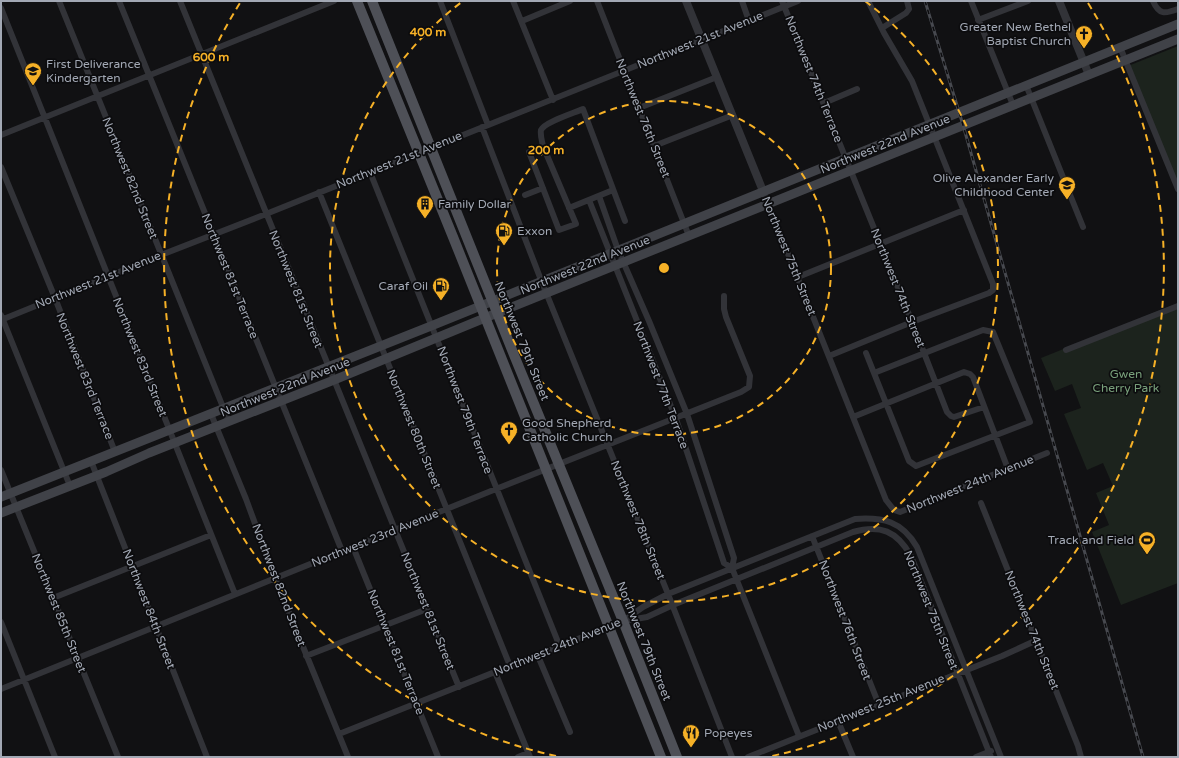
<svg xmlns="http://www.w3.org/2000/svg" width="1179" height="758" viewBox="0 0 1179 758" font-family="'Varela Round',sans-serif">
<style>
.green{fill:#1c231d}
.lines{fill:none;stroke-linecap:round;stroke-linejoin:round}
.minor{stroke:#323338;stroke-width:6}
.tertiary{stroke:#323338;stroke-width:8}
.secondary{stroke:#404248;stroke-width:9}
.primary{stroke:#4e5057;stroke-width:10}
.rail-casing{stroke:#47494f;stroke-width:3}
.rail{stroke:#0c0c0e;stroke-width:1.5;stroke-dasharray:4.5;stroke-linecap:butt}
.ring{fill:none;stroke:#f6b127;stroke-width:2;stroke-dasharray:7 5}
.labels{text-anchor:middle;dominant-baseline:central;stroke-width:3.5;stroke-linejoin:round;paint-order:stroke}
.poi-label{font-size:12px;fill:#a2a8b4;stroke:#0c0c0e;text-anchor:start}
.street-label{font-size:12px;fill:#a2a8b4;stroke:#0c0c0e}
.park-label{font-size:12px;fill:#79a07b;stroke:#0c0c0e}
.centre{fill:#f6b127;stroke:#0c0c0e;stroke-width:2}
.ring-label{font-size:12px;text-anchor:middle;font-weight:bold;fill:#f6b127;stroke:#0c0c0e;stroke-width:3.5;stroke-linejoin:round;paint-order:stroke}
</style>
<rect width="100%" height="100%" fill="#111113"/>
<path class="green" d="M1178,46V189L1128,66Z
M1178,303V583L1121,605L1092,532L1109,525L1096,493L1113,486L1103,463L1087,470L1064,414L1081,408L1072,384L1055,391L1041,358Z"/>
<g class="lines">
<path class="minor" d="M59,1L229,422
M119,1L342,551
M180,1L459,687
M440,1L488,125
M513,1L553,100
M597,1L689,236
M742,1L749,21
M782,1L912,322L947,412L951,416L954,417L984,407
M971,1L1013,105
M1153,1C1159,15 1165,14 1178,9
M1,8L235,594
M978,20L1028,1
M522,21L570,1
M882,28L906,13L909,9L907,1
M1120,47L1178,189
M1026,85L1083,227
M824,103L857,89
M639,108L717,77
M482,127L541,280L668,594L732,757
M1,135L334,1
M543,146L529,152L559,230L576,224L543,146C542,141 540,135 541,130C545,122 574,113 583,109L625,221
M654,146L733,115
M1,167L55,298L115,452
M370,172L560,647
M763,191L886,500L894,510L900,512L1047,453
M319,192L510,666
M525,195L543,188
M599,196L618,250L649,321L687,414L734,558L732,568L799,736
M589,200L676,419L724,563L732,568
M569,208L613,190
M798,277L964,210
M1,315L70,486
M1,320L161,255L266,214L798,1
M1066,350L1178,306
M866,353L909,461L916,466L1030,422L993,332L983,330L874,373
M829,356L912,322L989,293L993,290V284L912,81L884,33L868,1
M211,414L246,499L275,578L348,757
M853,417L964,372L970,374L973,377L1008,469
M91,461L207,757
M1,470L118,757
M981,503L1078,746L1081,757
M812,536L879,705
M353,547L438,757
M53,598L211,535
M624,621L647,617L673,605L853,532C880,524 897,531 911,556L991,757
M1,622L55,757
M306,656L427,609
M538,656L570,732
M495,672L530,757
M1,689L496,489L741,392L749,387L750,376L726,317L724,309V296
M838,721L853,757
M339,734L623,621L643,607L668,594L855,519C883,517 902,521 917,547L1001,757
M518,757L528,753
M748,757L1002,656L1037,640
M976,757L991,751"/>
<path class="tertiary" d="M686,1L763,191
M1059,1L1089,75"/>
<path class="secondary" d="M1,497L431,326L1178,24
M1,513L106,472L149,453L334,380L497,313L1178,39"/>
<path class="primary" d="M357,1L453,237L661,757
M372,1L514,355L623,621L677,757"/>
<g class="rail-casing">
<path id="rail" d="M925,1L963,125L1143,757"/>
</g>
<use href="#rail" class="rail"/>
</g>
<g class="ring">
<circle cx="664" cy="268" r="167"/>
<path d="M865 1A334 334 0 1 1 463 1"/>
<path d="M556 756A500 500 0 0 1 240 3M1088 3A500 500 0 0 1 772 756"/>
</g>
<defs>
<g id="church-pin" transform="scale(0.9)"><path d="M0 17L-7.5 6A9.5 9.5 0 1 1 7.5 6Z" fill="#f6b127" stroke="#0c0c0e"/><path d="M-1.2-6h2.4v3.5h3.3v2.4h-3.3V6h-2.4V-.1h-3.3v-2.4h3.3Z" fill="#111"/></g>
<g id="school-pin" transform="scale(0.9)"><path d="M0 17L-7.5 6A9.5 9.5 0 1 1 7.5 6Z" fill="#f6b127" stroke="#0c0c0e"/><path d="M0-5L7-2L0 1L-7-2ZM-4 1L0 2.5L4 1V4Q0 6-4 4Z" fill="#111"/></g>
<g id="building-pin" transform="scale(0.9)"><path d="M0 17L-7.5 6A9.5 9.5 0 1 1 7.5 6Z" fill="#f6b127" stroke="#0c0c0e"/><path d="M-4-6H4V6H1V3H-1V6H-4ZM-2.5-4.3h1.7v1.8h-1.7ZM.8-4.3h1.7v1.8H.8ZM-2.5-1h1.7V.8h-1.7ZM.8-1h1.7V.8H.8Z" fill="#111"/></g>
<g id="fuel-pin" transform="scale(0.9)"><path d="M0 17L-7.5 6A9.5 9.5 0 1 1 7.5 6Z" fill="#f6b127" stroke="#0c0c0e"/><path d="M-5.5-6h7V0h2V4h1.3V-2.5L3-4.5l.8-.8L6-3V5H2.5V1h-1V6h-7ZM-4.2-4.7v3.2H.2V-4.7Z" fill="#111"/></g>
<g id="stadium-pin" transform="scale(0.9)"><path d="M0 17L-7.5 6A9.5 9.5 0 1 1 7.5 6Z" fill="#f6b127" stroke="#0c0c0e"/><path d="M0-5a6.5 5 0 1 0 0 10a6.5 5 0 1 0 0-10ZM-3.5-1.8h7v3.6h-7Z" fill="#111"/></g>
<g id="restaurant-pin" transform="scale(0.9)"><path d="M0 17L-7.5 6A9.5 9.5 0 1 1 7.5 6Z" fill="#f6b127" stroke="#0c0c0e"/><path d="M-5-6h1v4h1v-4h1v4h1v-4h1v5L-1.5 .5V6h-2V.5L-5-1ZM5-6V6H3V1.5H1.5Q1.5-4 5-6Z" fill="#111"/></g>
</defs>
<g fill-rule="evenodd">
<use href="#church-pin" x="1084" y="34"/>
<use href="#school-pin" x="33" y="71"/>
<use href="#school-pin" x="1067" y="185"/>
<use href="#building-pin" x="425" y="204"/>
<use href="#fuel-pin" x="504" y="231"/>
<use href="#fuel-pin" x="441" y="286"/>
<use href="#church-pin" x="509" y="430"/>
<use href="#stadium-pin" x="1147" y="540"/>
<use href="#restaurant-pin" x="691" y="733"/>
</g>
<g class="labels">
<g class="poi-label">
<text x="1071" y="27" text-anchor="end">Greater New Bethel<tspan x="1071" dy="14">Baptist Church</tspan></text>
<text x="46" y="64">First Deliverance<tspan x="46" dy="14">Kindergarten</tspan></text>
<text x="1054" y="178" text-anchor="end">Olive Alexander Early<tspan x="1054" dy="14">Childhood Center</tspan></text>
<text x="438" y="204">Family Dollar</text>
<text x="517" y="231">Exxon</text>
<text x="428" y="286" text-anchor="end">Caraf Oil</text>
<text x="522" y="423">Good Shepherd<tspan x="522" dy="14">Catholic Church</tspan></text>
<text x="1134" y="540" text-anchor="end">Track and Field</text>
<text x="704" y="733">Popeyes</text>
</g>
<g class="street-label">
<text transform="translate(700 40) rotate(-22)">Northwest 21st Avenue</text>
<text transform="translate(814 79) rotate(68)">Northwest 74th Terrace</text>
<text transform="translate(643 118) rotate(68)">Northwest 76th Street</text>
<text transform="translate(885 144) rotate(-22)">Northwest 22nd Avenue</text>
<text transform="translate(399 160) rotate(-22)">Northwest 21st Avenue</text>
<text transform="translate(130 178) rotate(68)">Northwest 82nd Street</text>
<text transform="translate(789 256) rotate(68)">Northwest 75th Street</text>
<text transform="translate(585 265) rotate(-22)">Northwest 22nd Avenue</text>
<text transform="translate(230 276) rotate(68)">Northwest 81st Terrace</text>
<text transform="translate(98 280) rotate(-22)">Northwest 21st Avenue</text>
<text transform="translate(898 288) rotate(68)">Northwest 74th Street</text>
<text transform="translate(296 289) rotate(68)">Northwest 81st Street</text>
<text transform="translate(522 341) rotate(68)">Northwest 79th Street</text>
<text transform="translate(140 357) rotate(68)">Northwest 83rd Street</text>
<text transform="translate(85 376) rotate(68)">Northwest 83rd Terrace</text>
<text transform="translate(661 385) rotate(69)">Northwest 77th Terrace</text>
<text transform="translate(285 387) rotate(-22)">Northwest 22nd Avenue</text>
<text transform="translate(465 410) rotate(69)">Northwest 79th Terrace</text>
<text transform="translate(414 429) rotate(68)">Northwest 80th Street</text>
<text transform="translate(970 484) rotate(-22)">Northwest 24th Avenue</text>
<text transform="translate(638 520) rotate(68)">Northwest 78th Street</text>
<text transform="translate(375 538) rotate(-22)">Northwest 23rd Avenue</text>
<text transform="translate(279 585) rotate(69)">Northwest 82nd Street</text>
<text transform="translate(149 609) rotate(69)">Northwest 84th Street</text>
<text transform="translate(931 610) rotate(68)">Northwest 75th Street</text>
<text transform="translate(428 611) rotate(68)">Northwest 81st Street</text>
<text transform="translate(59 613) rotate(68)">Northwest 85th Street</text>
<text transform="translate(845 620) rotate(69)">Northwest 76th Street</text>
<text transform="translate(1032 630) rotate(68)">Northwest 74th Street</text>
<text transform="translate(644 641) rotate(68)">Northwest 79th Street</text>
<text transform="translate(557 647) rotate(-22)">Northwest 24th Avenue</text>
<text transform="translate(396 652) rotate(68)">Northwest 81st Terrace</text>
<text transform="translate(881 703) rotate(-22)">Northwest 25th Avenue</text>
</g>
<g class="park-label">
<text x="1126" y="374">Gwen<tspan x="1126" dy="14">Cherry Park</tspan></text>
</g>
</g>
<circle cx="664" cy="268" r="6" class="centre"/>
<g class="ring-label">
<text x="428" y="36">400 m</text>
<text x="211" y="61">600 m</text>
<text x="546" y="154">200 m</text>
</g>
<rect width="1179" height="758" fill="none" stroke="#a2a8b4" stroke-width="4"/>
</svg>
